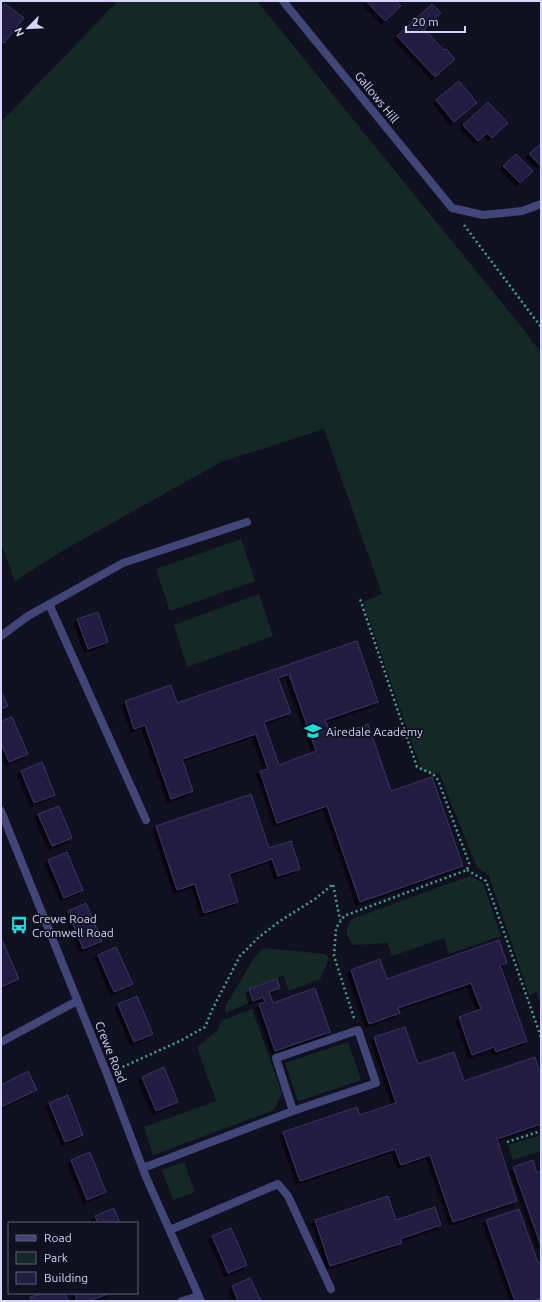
<svg xmlns="http://www.w3.org/2000/svg" width="542" height="1302" viewBox="0 0 542 1302" font-family="Ubuntu,sans-serif">
<style>
.green{fill:#142926}
.building{fill:#211f3f;stroke:#383468;fill-rule:evenodd;filter:url(#shadow)}
.lines{fill:none;stroke-linecap:round;stroke-linejoin:round}
.path{stroke:#3ea491;stroke-width:2.5;stroke-dasharray:2 3;stroke-linecap:butt}
.service{stroke:#414679;stroke-width:8}
.pedestrian{stroke:#414679;stroke-width:8}
.minor{stroke:#414679;stroke-width:8}
.labels{text-anchor:middle;dominant-baseline:central;stroke-width:3.5;stroke-linejoin:round;paint-order:stroke}
.street-label{font-size:12px;fill:#d5d6f9;stroke:#111020}
.poi-label{font-size:12px;fill:#d5d6f9;stroke:#111020;text-anchor:start}
</style>
<defs>
<filter id="shadow"><feDropShadow dx="-3.5" dy="3.5" stdDeviation="0" flood-color="#0009"/></filter>
</defs>
<rect width="100%" height="100%" fill="#111020"/>
<path class="green" d="M118,1H257L524,330L541,353V1006L536,992L529,995L489,876L477,867L473,858L439,773L433,774L422,771L363,602L382,594L324,429L221,462L62,551L15,581L1,544V122Z
M241,539L255,581L170,611L156,569Z
M259,594L273,636L187,667L174,625Z
M470,876L483,883L501,936L449,954L444,938L392,956L387,943L353,945C346,934 344,930 352,919Z
M263,948L326,954L329,959L320,979L289,991L283,975L277,979L249,989L253,1001L225,1013L226,1005L254,958Z
M252,1009L282,1093L274,1110L153,1155L144,1127L216,1101L197,1047L218,1030L221,1021Z
M348,1042L361,1080L298,1101L285,1063Z
M541,1135V1151L513,1160L508,1145Z
M184,1162L195,1192L173,1200L162,1170Z"/>
<path class="building" d="M366,1H396L401,6L385,21Z
M5,4L24,18L4,43L1,41V8Z
M432,4L441,13L424,29L444,50L446,49L455,59L435,77L397,36Z
M459,81L477,103L454,122L436,100Z
M488,102L508,123L492,138L487,133L478,141L463,125Z
M541,143V166L529,154Z
M516,154L533,171L520,183L503,166Z
M98,612L108,642L88,649L77,619Z
M357,641L378,702L325,720L329,730L336,728L338,735L368,724L391,791L432,777L463,866L360,902L327,806L277,823L260,771L268,769L256,734L182,759L193,791L171,799L145,725L134,729L125,701L171,685L177,703ZM289,674L316,751L279,765L264,722L291,713L278,678Z
M1,691L8,706L1,709Z
M12,717L28,754L9,762L1,743V721Z
M42,762L55,795L34,803L21,771Z
M251,794L269,848L291,841L300,869L278,876L272,859L229,874L238,902L204,913L195,884L177,890L156,826Z
M59,806L72,838L52,846L38,814Z
M67,852L83,890L64,898L48,860Z
M86,903L102,941L83,949L68,911Z
M1,940H2L19,979L1,987Z
M499,940L507,963L500,965L527,1041L496,1052L494,1047L472,1055L459,1017L481,1009L471,983L398,1008L400,1013L369,1024L351,970L380,959L387,979Z
M116,947L133,984L114,992L98,955Z
M277,979L280,988L269,992L273,1003L315,988L330,1032L275,1051L259,1004L265,1002L263,997L253,1001L249,989Z
M137,996L153,1034L134,1042L118,1004Z
M405,1027L418,1064L454,1052L464,1081L535,1057L539,1070H541V1124L497,1139L517,1201L453,1222L430,1155L401,1165L395,1149L300,1181L283,1132L357,1107L360,1115L396,1103L374,1037Z
M164,1067L178,1102L156,1111L142,1077Z
M28,1071L37,1090L1,1107V1085Z
M68,1095L83,1135L65,1142L49,1103Z
M90,1152L106,1192L87,1200L71,1160Z
M533,1160L537,1173L541,1171V1246L513,1167Z
M388,1196L396,1220L435,1207L441,1225L400,1239L402,1243L330,1266L315,1220Z
M114,1208L120,1223H98L95,1216Z
M519,1209L538,1263L541,1261V1298L533,1301H515L486,1220Z
M231,1228L247,1265L228,1273L212,1236Z
M250,1278L261,1301H238L232,1286Z
M44,1293H65L68,1301H31L30,1297Z
M75,1293H111L88,1301H77Z"/>
<g class="lines">
<path class="path" d="M464,225L541,327
M467,870L486,881L541,1037
M354,1018L334,956L336,928L344,916L467,870L469,863L438,780L433,774L417,767L360,599
M118,1069L180,1041L205,1027L213,1008L240,956L259,937L280,921L315,899L333,884L340,920
M507,1142L541,1131"/>
<path class="service" d="M49,604L146,820
M1,636L28,616L123,563L247,522
M170,1230L278,1184L288,1196L331,1289"/>
<path class="pedestrian" d="M143,1168L293,1111L376,1083L358,1030L276,1058L293,1111"/>
<path class="minor" d="M283,1L452,208L483,215L522,211L541,204
M1,811L107,1074L146,1177L201,1301
M1,1042L77,1001
M182,1301L199,1296"/>
</g>
<defs>
<g id="school-bare" transform="scale(1.38)"><path d="M0-5L7-2L0 1L-7-2ZM-4 1L0 2.5L4 1V4Q0 6-4 4Z" fill="#1eddd8" stroke="#111020" stroke-width="2.5" paint-order="stroke"/></g>
<g id="bus-bare" transform="scale(1.38)"><path d="M-5-6H5V4H4V6H2V4H-2V6H-4V4H-5ZM-3.5-4V0h7V-4ZM-3.5 1.2v1.5H-2V1.2ZM2 1.2v1.5H3.5V1.2Z" fill="#1eddd8" stroke="#111020" stroke-width="2.5" paint-order="stroke"/></g>
</defs>
<g fill-rule="evenodd">
<use href="#school-bare" x="313" y="731"/>
<use href="#bus-bare" x="19" y="925"/>
</g>
<g class="labels">
<g class="street-label">
<text transform="translate(377 97) rotate(51)">Gallows Hill</text>
<text transform="translate(111 1052) rotate(68)">Crewe Road</text>
</g>
<g class="poi-label">
<text x="326" y="731">Airedale Academy</text>
<text x="32" y="918">Crewe Road<tspan x="32" dy="14">Cromwell Road</tspan></text>
</g>
</g>
<rect width="542" height="1302" fill="none" stroke="#d5d6f9" stroke-width="4"/>
<rect x="8" y="1222" width="130" height="72" fill="#111020" stroke="#5f5f77"/>
<rect x="16" y="1235" width="20" height="6" fill="#414679" stroke="#5f5f77"/>
<text x="44" y="1242" font-size="12" fill="#d5d6f9">Road</text>
<rect x="16" y="1252" width="20" height="12" fill="#142926" stroke="#5f5f77"/>
<text x="44" y="1262" font-size="12" fill="#d5d6f9">Park</text>
<rect x="16" y="1272" width="20" height="12" fill="#211f3f" stroke="#5f5f77"/>
<text x="44" y="1282" font-size="12" fill="#d5d6f9">Building</text>
<g transform="translate(28 28) rotate(246)" stroke="#111020" stroke-width="3" paint-order="stroke">
<path d="M0-3L7 15L0 10L-7 15Z" fill="#d5d6f9"/>
<text y="-6" font-size="11" font-weight="bold" text-anchor="middle" fill="#d5d6f9">N</text>
</g>
<path d="M406 26v6h59v-6" fill="none" stroke="#d5d6f9" stroke-width="2"/>
<text x="412" y="26" font-size="12" fill="#d5d6f9" stroke="#111020" stroke-width="3" paint-order="stroke">20 m</text>
</svg>
